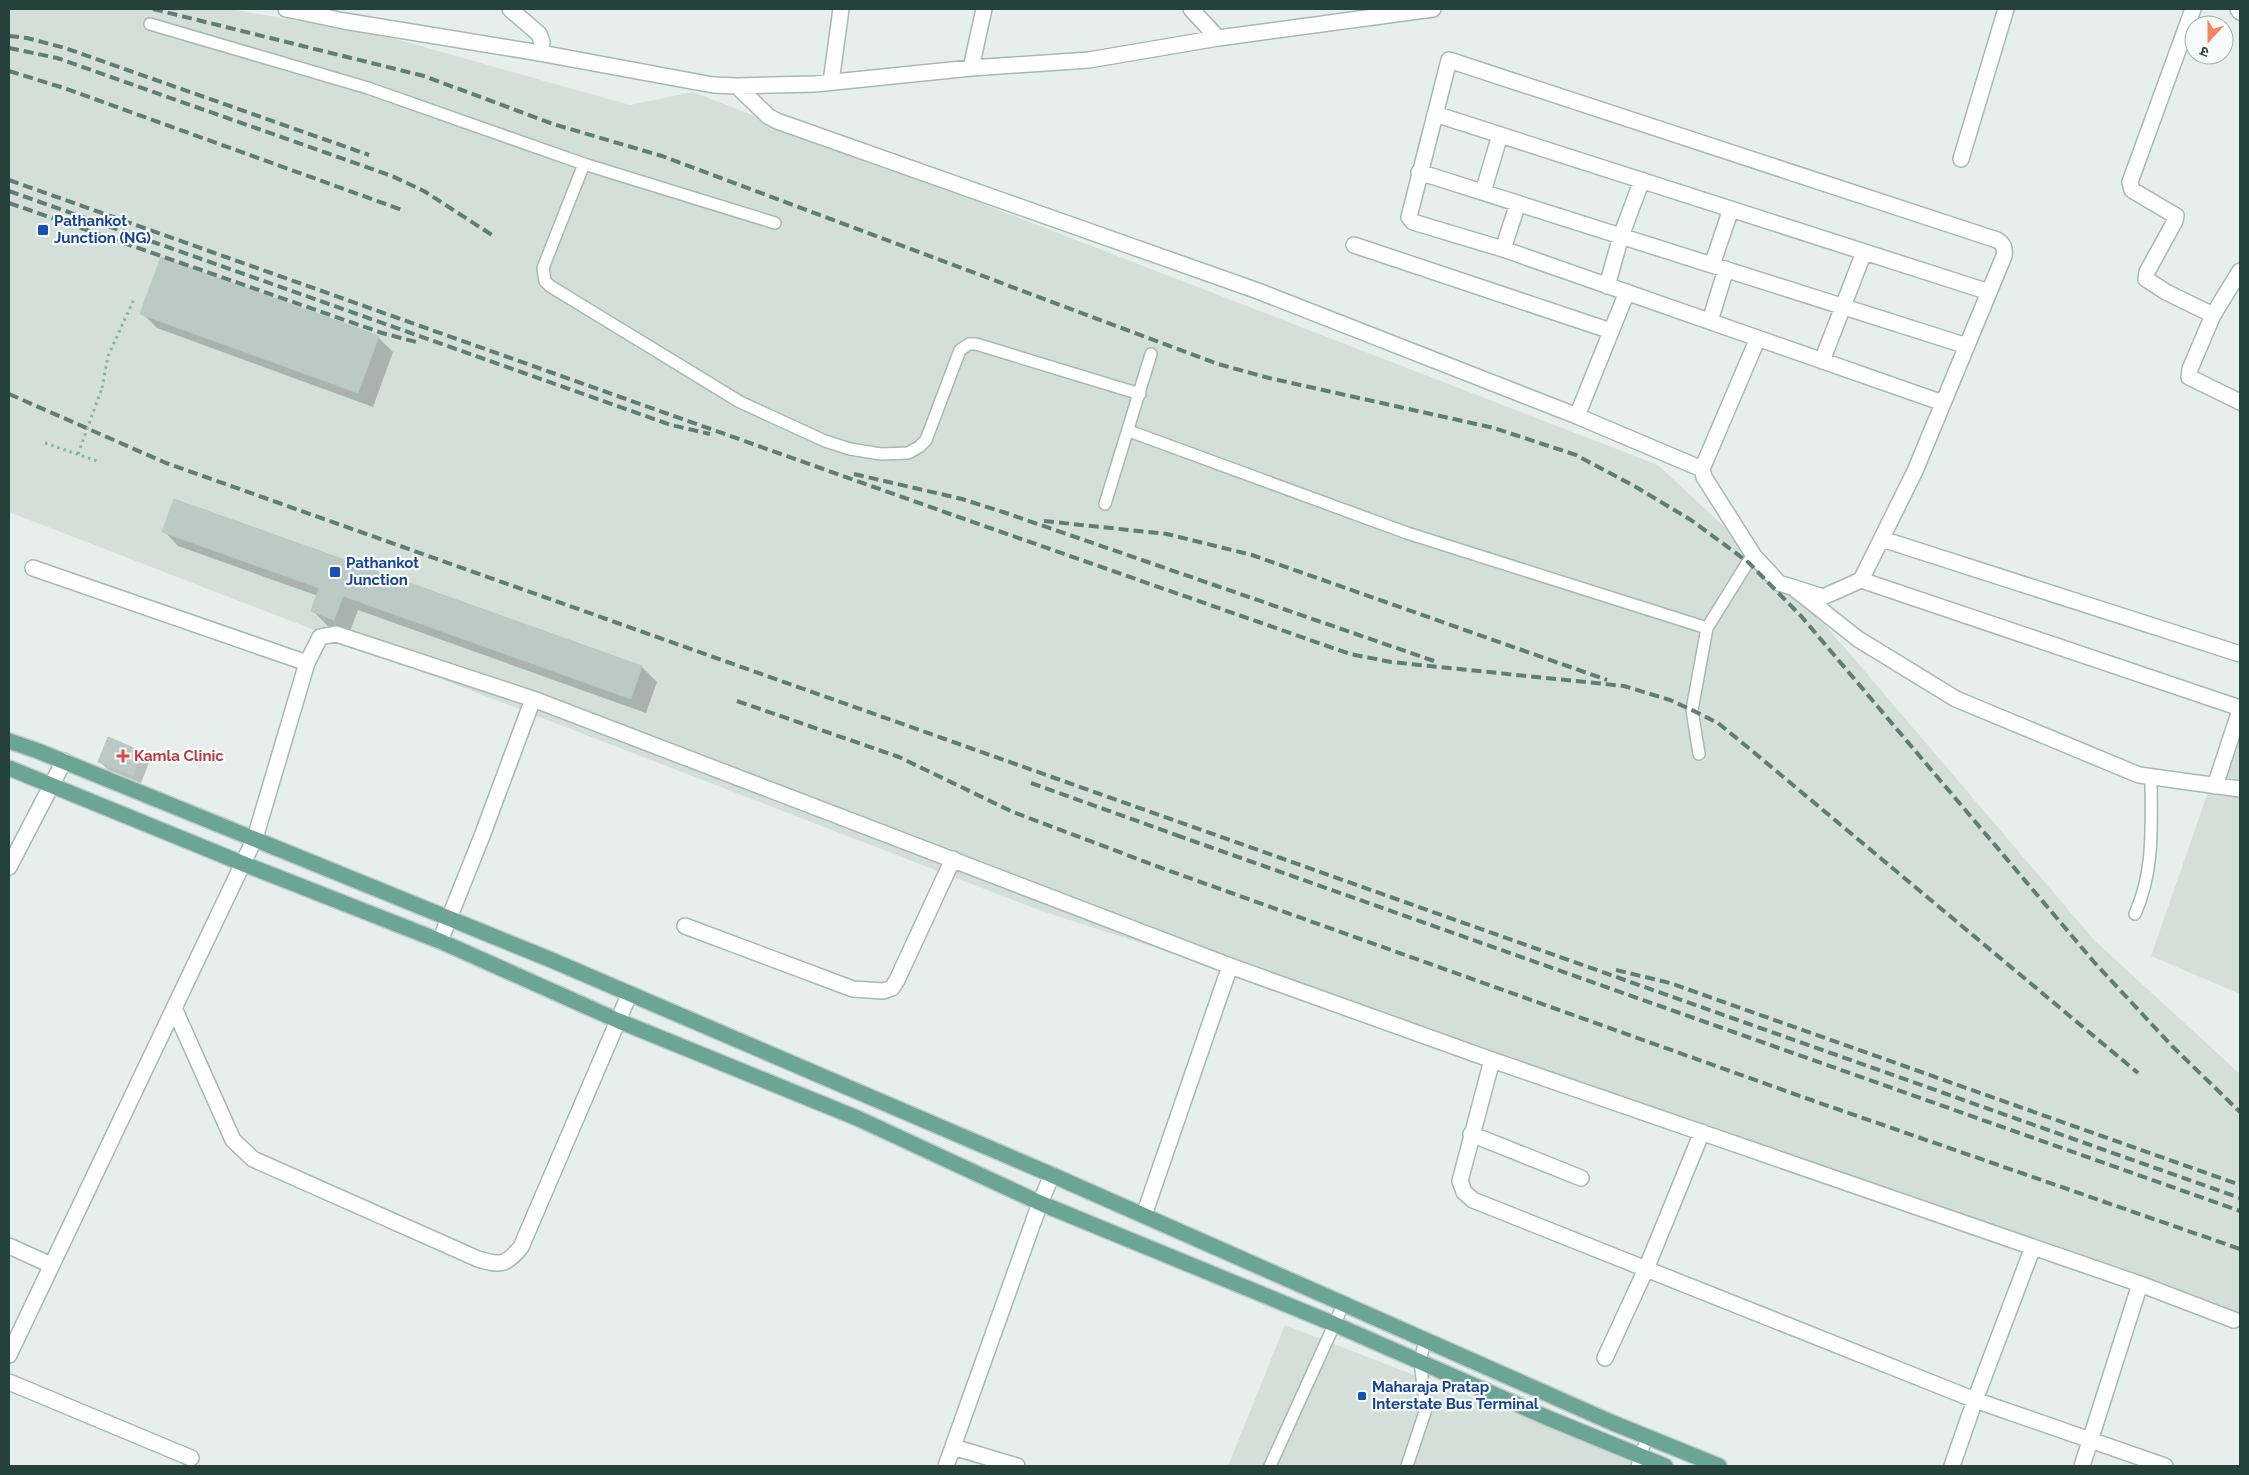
<svg xmlns="http://www.w3.org/2000/svg" width="2249" height="1475" viewBox="0 0 2249 1475" font-family="Raleway,'Noto Sans Devanagari',sans-serif">
<style>
.built{fill:#d4dfda}
.shadow{fill:#0003}
.building{fill:#bbcac4;stroke:#b8c9c2}
.lines{fill:none;stroke-linecap:round;stroke-linejoin:round}
.lane-casing{stroke:#a8b8b2;stroke-width:14}
.street-casing{stroke:#a8b8b2;stroke-width:18}
.primary-casing{stroke:#c2cac8;stroke-width:18}
.path{stroke:#86b3a5;stroke-width:3;stroke-dasharray:2.5 4;stroke-linecap:butt}
.lane{stroke:#fff;stroke-width:11}
.street{stroke:#fff;stroke-width:15}
.primary{stroke:#6aa596;stroke-width:15}
.rail{stroke:#5f7d75;stroke-width:4;stroke-dasharray:10 5;stroke-linecap:butt}
.path-bridge{stroke:#86b3a5;stroke-width:3;stroke-dasharray:2.5 4;stroke-linecap:butt}
.transit-dot{fill:#1a4fb4;stroke:#f7fbf9;stroke-width:2}
.health-dot{fill:#e0444e;stroke:#f7fbf9;stroke-width:2}
.labels{text-anchor:middle;dominant-baseline:central;stroke-width:4.5;stroke-linejoin:round;paint-order:stroke}
.transit-label{font-size:15px;font-weight:bold;fill:#164399;stroke:#f7fbf9;text-anchor:start}
.health-label{font-size:15px;font-weight:bold;fill:#be3a42;stroke:#f7fbf9;text-anchor:start}
</style>
<rect width="100%" height="100%" fill="#e6efeb"/>
<path class="built" d="M9,9H230L392,38L630,105L693,92L1658,465L1810,607L2094,940L2240,1074V1313L1696,1123L1039,910L9,512Z
M2240,700V994L2151,956Z
M1285,1325L1649,1466H1228Z"/>
<path class="shadow" d="M142,313L378,337L393,352L373,407L157,328Z
M175,500L642,667L657,682L646,713L358,610L349,634L328,626L313,611L318,596L178,546L164,531Z
M143,753L150,760L141,783L107,769L99,761Z"/>
<path class="building" d="M161,257L379,336L358,393L140,314Z
M174,499L642,666L631,699L343,596L334,620L311,611L319,588L162,532Z
M108,737L143,752L133,776L98,762Z"/>
<g class="lines">
<g class="lane-casing">
<path id="lane" d="M150,24L368,88L584,164L775,223
M584,164L543,268L545,281L550,286L740,402L825,441L850,449L881,454L908,453L919,447L926,440L960,350L969,344H976L1140,394
M1129,431L1407,533L1707,628
M1105,504L1151,354
M1699,754L1692,710L1707,628L1748,562L1754,556
M2135,914C2155,869 2151,824 2151,777
M1270,1466L1344,1303
M1407,1466L1426,1409L1420,1362L1425,1339
M1637,1466L1647,1437"/>
</g>
<g class="street-casing">
<path id="street" d="M286,9L344,21L540,53L713,85L737,86L815,84L971,68L1089,60L1218,38L1433,9
M510,9L539,34L542,42L540,53
M1191,9L1218,38
M2193,9L2130,182L2132,190L2176,216L2175,221L2147,272L2146,279L2166,292L2213,315L2240,271
M2238,9L2240,12
M971,68L984,9
M831,82L841,9
M737,86L768,116L777,121L1258,291L1577,416
M1435,114L1989,292
M1961,159L2006,9
M1419,172L1967,346
M1483,192L1500,135
M1354,245L1611,331
M1503,249L1518,203
M1712,265L1731,209
M1607,286L1621,236L1642,180
M1627,292L1577,416L1702,469
M2213,315L2190,369L2189,377L2240,402
M1710,321L1726,269
M1758,338L1702,469L1704,477L1754,556L1779,583L1823,597L1861,580
M1822,361L1864,252
M1943,403L1503,249L1413,222L1409,217L1449,60L1997,240C2004,244 2005,248 2004,256L1915,471L1861,580L2240,708
M1882,539L2240,654
M33,568L307,663
M1795,589L1858,639L1956,699L2139,775L2240,789
M2215,786L2240,710
M9,867L64,761
M685,926L853,989L883,991L892,988L897,980L953,859
M440,941L482,836L533,699
M174,1008L233,1140L253,1159L478,1259C501,1266 506,1265 521,1247L629,995
M1492,1060L1460,1181L1464,1192L1473,1200L1975,1400L2165,1466
M1471,1134L1581,1178
M1144,1215L1230,966
M9,1246L51,1265
M9,1355L255,838L307,663L320,637L336,634L533,699L1230,966L1492,1060L2140,1284L2234,1320
M1605,1358L1646,1269L1702,1132
M9,1382L191,1458
M953,1447L1017,1466
M946,1466L1040,1203L1052,1175
M1952,1466L1975,1400L2033,1247
M2082,1466L2140,1284"/>
</g>
<g class="primary-casing">
<path id="primary" d="M9,741L38,751L549,959L1052,1175L1613,1423L1719,1466
M9,768L244,864L440,941L619,1021L857,1118L1040,1203L1334,1324L1548,1418L1665,1466"/>
</g>
<path class="path" d="M102,388L108,356L135,297
M45,443L100,462"/>
<use href="#lane" class="lane"/>
<use href="#street" class="street"/>
<use href="#primary" class="primary"/>
<path class="rail" d="M153,9L424,76L553,124L662,156L1218,364L1269,378L1494,428L1576,455L1636,487L1691,520L1748,562L1801,616L2094,962L2172,1046L2240,1112
M9,36L27,38L65,48L369,155
M9,48L57,58L392,176L424,191L492,235
M9,71L64,88L405,211
M9,180L950,514L1350,654L1391,662L1624,686L1670,700L1692,710L1718,723L1751,750L2138,1073
M9,191L671,425L710,434
M9,203L382,333L420,343
M9,394L166,463L2240,1198
M854,474L962,499L1003,512L1434,661
M1044,521L1167,534L1252,555L1607,680
M737,701L899,757L1013,812L1167,870L1814,1101L2240,1249
M1031,783L1182,837
M1176,835L2240,1211
M1616,970L1670,983L2240,1185"/>
<path class="path-bridge" d="M78,454L102,388"/>
</g>
<g class="transit-dot">
<rect x="37" y="224" width="12" height="12" rx="2.5"/>
<rect x="329" y="566" width="12" height="12" rx="2.5"/>
<rect x="1357" y="1391" width="10" height="10" rx="2.5"/>
</g>
<path class="health-dot" d="M120.5 748.5h5v5h5v5h-5v5h-5v-5h-5v-5h5z"/>
<g class="labels">
<g class="transit-label">
<text x="54" y="221">Pathankot<tspan x="54" dy="17">Junction (NG)</tspan></text>
<text x="346" y="563">Pathankot<tspan x="346" dy="17">Junction</tspan></text>
<text x="1372" y="1387">Maharaja Pratap<tspan x="1372" dy="17">Interstate Bus Terminal</tspan></text>
</g>
<g class="health-label">
<text x="134" y="756">Kamla Clinic</text>
</g>
</g>
<rect width="2249" height="1475" fill="none" stroke="#24423a" stroke-width="20"/>
<g transform="translate(2209 40) rotate(201)"><circle r="24" fill="#f7fbf9" stroke="#a3b1ad"/>
<path d="M0-4L9 19L0 12L-9 19Z" fill="#f4845f"/>
<text y="-8" font-size="14" font-weight="bold" text-anchor="middle" fill="#24423a">उ</text>
</g>
</svg>
